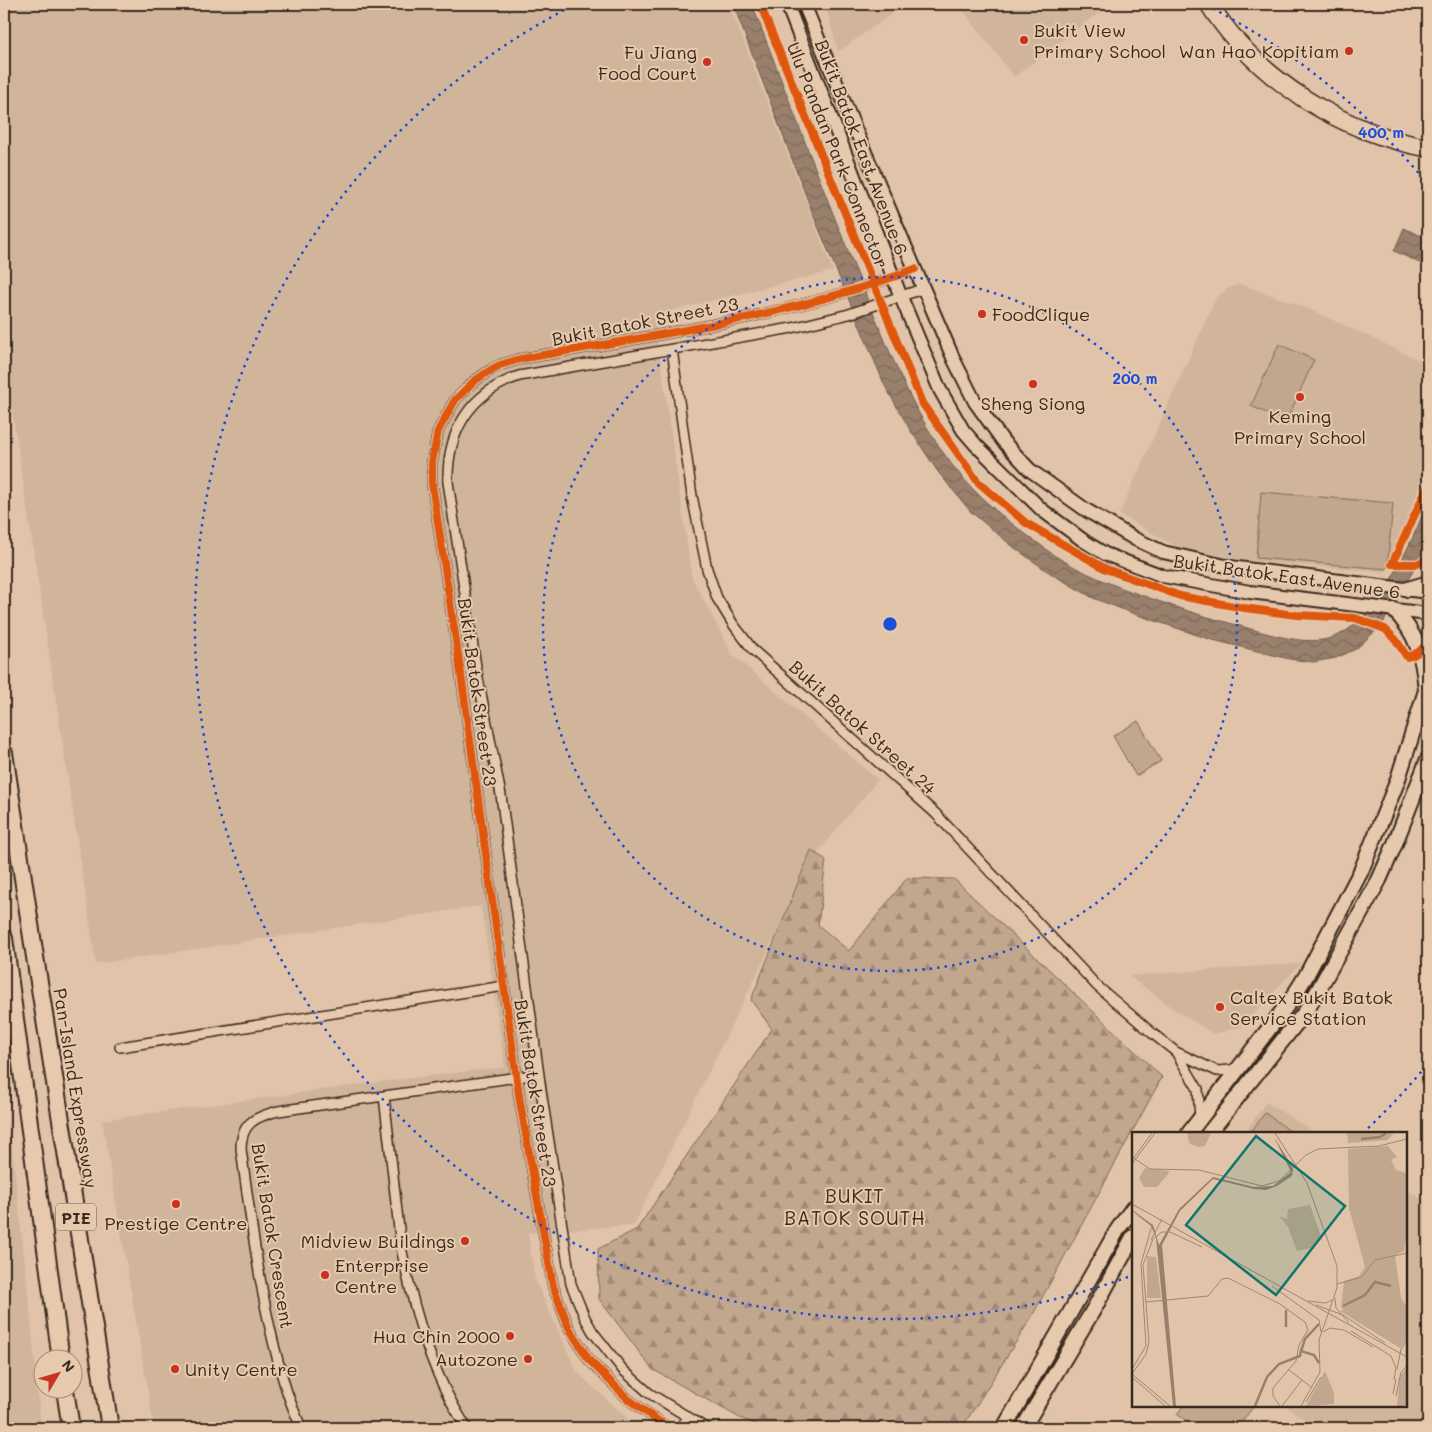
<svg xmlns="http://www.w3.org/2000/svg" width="1432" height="1432" viewBox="0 0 1432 1432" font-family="Mali,sans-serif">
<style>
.built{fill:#d1b59b}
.grass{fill:#c2a78f;stroke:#7e6856}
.forest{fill:url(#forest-firs);stroke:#7e6856}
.water{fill:url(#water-waves);stroke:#735e4d}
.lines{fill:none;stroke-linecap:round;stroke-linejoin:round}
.minor-casing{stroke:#3b2a1e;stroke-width:12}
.secondary-casing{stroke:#3b2a1e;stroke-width:16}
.primary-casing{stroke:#3b2a1e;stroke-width:18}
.motorway-casing{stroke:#3b2a1e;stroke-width:20}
.minor{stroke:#e7c9ae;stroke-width:9}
.secondary{stroke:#e7c9ae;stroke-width:12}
.primary{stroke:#e7c9ae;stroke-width:14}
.motorway{stroke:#e7c9ae;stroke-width:16}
.cycleway-casing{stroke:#e7c9ae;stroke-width:11}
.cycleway{stroke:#df570d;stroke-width:8}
.ring{fill:none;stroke:#1d4ed8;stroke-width:2.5;stroke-dasharray:2.5 5}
.poi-dot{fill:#c8321e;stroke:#e7c9ae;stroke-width:2}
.labels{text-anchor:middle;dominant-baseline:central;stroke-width:4;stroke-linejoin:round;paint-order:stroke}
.shield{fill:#e7c9ae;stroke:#6f5a49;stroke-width:1}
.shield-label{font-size:16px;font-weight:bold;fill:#3b2a1e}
.poi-label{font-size:18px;fill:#3b2a1e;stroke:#e7c9ae;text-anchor:start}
.street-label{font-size:18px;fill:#3b2a1e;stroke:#e7c9ae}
.neighbourhood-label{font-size:19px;letter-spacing:1px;fill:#3b2a1e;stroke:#e7c9ae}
.inset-river{fill:none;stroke:#98806c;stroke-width:2.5}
.inset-road{fill:none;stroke:#9e8671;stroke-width:1}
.view{fill:#0f766e;fill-opacity:0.15;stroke:#0f766e;stroke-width:2.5}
.inset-edge{fill:none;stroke:#3b2a1e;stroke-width:2.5}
.centre{fill:#1d4ed8;stroke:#e7c9ae;stroke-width:2.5}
.ring-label{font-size:15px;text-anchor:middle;font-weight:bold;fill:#1d4ed8;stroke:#e7c9ae;stroke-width:4;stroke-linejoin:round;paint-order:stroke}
</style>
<defs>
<pattern id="forest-firs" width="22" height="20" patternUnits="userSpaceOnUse" patternTransform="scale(1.25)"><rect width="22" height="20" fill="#c2a78f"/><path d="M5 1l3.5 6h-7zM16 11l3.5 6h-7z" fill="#9f8874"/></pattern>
<pattern id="water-waves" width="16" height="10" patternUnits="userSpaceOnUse" patternTransform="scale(1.25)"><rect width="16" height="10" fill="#98806c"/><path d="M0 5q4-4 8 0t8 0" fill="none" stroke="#7d6958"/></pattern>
</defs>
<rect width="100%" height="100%" fill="#e0c3a8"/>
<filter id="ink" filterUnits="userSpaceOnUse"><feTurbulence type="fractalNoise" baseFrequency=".02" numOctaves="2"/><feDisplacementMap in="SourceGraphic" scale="10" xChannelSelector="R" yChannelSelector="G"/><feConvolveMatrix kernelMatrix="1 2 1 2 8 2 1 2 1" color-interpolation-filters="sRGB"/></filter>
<g filter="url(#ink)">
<path class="built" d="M4,4H729L833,271L654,315L692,578L732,654L878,780L808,864L791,904L634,1225L528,1233L535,1280L577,1372L638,1428H154L102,1120L387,1081L505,1067L481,906L96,964L4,356Z
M825,4H906L838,52Z
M958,4H1110L1014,77Z
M1241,284L1307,308L1428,364V467L1385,572L1194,557L1119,514L1216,298L1230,287Z
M1301,963L1241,1027L1214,1034L1175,1010L1129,976Z
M1266,1102L1316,1133H1245Z
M4,1104L12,1149L30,1308L41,1428H4Z
M1406,1189L1428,1203V1428H1316L1286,1406H1406Z"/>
<path class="grass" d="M1279,344L1314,360L1286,422L1251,406Z
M1261,492L1393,503L1387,569L1256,558Z
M1138,721L1161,761L1136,776L1113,736Z
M1265,1113L1293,1133H1250Z
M1183,1406H1254L1237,1428H1196L1177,1414Z"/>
<path class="forest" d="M811,850L826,860L818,925L849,951L907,878L954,879L1162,1077L1031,1318L962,1428H765L740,1418L652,1369L599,1299L598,1249L637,1229L772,1029L751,1000Z"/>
<path class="water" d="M733,4H752C788,97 823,191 861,283C893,359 922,442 983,499C999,514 1017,528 1035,541C1044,547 1052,555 1062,560C1094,579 1129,591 1164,603C1187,611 1210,618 1233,624C1261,631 1303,647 1331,638C1377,624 1412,542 1428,501V540L1412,573L1382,625L1356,649L1336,658L1313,662L1289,659L1209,639L1132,613L1093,598L1053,575L1016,549L971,512L938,472L909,428L885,386L814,217Z
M1404,228L1428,239V267L1394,251Z"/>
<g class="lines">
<g class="minor-casing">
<path id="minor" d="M1204,4C1253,82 1338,136 1428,152
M1214,4C1260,77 1344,128 1428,144
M672,349L692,496L707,569L717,598L733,624L753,650L935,813L1097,986L1152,1033L1176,1052L1217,1071L1231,1070L1239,1066
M120,1047L504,986
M1176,1052L1198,1089L1200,1119
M384,1096L401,1247C414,1311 431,1374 467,1428
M301,1428C296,1415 290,1402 286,1389C262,1311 252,1229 241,1149C241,1123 255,1117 278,1111L539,1074
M668,1428L628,1399L589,1360L569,1328L553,1286L520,1102L461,674L432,484V462L438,431L455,400L473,382L492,369L500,365L520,359C652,336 789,317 915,269
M681,1428L687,1418
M706,1428L649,1393L623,1370L593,1332L585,1318L571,1284L541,1090L501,795L477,673L448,482C447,431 470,393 519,376L792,328L849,314L922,289"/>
</g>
<g class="secondary-casing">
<path id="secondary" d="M787,4L901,297L940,390L963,430L976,445L1042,510L1084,541L1105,554L1163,576L1250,592L1428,614
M804,4L856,131L954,360L975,402L1003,441L1030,470L1086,510L1135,539L1163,552L1230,567L1428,592"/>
</g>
<g class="primary-casing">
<path id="primary" d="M1408,589L1428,583
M1394,610C1418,635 1423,657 1426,690
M1189,1133L1291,1000L1306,976L1361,871L1397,782L1428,684
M1209,1133L1306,1011L1320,987L1379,880L1394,846L1428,759
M1004,1428L1118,1229L1133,1208
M1023,1428L1095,1307L1133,1237"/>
</g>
<g class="motorway-casing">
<path id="motorway" d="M4,753L35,957L110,1428
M4,938L61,1360
M65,1390L71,1428"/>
</g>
<use href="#minor" class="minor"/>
<use href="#secondary" class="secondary"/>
<use href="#primary" class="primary"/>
<use href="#motorway" class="motorway"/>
<g class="cycleway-casing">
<path id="cycleway" d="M760,4L922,403L978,482L1026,523L1106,569L1180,596L1244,608L1296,615L1355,618L1385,629L1396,640L1407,657C1417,655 1423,650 1428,641
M1428,486L1392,564H1417L1428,559
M668,1428L628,1399L589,1360L569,1328L553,1286L520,1102L461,674L432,484V462L438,431L455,400L473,382L492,369L500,365L520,359C652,336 789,317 915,269"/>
</g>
<use href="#cycleway" class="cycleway"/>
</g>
</g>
<g class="ring">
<circle cx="890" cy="624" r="347"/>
<path d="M1426 1066A695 695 0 0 1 1364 1132M1128 1277A695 695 0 0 1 574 5M1206 5A695 695 0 0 1 1426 182"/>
</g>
<g class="poi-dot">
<circle cx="1024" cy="40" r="5"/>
<circle cx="1349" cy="51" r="5"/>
<circle cx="707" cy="62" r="5"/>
<circle cx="982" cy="314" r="5"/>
<circle cx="1033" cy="384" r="5"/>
<circle cx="1300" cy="397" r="5"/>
<circle cx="1220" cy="1007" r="5"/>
<circle cx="176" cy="1204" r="5"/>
<circle cx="465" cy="1241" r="5"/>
<circle cx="325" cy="1275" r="5"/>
<circle cx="510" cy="1336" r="5"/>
<circle cx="528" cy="1359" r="5"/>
<circle cx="175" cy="1369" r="5"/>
</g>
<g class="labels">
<rect class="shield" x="56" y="1203.5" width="40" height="27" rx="4"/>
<g class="shield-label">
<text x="76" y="1217">PIE</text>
</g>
<g class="poi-label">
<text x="1034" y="30">Bukit View<tspan x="1034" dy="21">Primary School</tspan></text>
<text x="1339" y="51" text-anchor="end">Wan Hao Kopitiam</text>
<text x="697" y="52" text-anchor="end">Fu Jiang<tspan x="697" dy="21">Food Court</tspan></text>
<text x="992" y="314">FoodClique</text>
<text x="1033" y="403" text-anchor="middle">Sheng Siong</text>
<text x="1300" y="416" text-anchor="middle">Keming<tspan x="1300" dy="21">Primary School</tspan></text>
<text x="1230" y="997">Caltex Bukit Batok<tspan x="1230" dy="21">Service Station</tspan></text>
<text x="176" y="1223" text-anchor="middle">Prestige Centre</text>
<text x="455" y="1241" text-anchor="end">Midview Buildings</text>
<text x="335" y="1265">Enterprise<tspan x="335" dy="21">Centre</tspan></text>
<text x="500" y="1336" text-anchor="end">Hua Chin 2000</text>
<text x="518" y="1359" text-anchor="end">Autozone</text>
<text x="185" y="1369">Unity Centre</text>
</g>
<g class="street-label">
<text transform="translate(862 147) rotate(69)">Bukit Batok East Avenue 6</text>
<text transform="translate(838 155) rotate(68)">Ulu Pandan Park Connector</text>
<text transform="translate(645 321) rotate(-11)">Bukit Batok Street 23</text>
<text transform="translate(1287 576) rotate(8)">Bukit Batok East Avenue 6</text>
<text transform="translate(478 692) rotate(82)">Bukit Batok Street 23</text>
<text transform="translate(863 727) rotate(42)">Bukit Batok Street 24</text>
<text transform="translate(76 1088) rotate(81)">Pan-Island Expressway</text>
<text transform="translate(536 1093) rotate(81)">Bukit Batok Street 23</text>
<text transform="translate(273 1236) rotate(81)">Bukit Batok Crescent</text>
</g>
<g class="neighbourhood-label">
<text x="855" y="1195">BUKIT<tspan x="855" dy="22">BATOK SOUTH</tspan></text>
</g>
</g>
<g transform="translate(1132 1132)">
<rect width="275" height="275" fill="#e0c3a8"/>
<path d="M13,36L37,39L36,42L25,55H12L7,46ZM15,124L24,125L29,166H15ZM193,239L202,261V272L174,274Z" fill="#c2a78f"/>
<path d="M256,14L265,25L259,28L264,38L275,41V100L272,119L263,123L269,166L275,175V206L268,216L208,179L212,177L209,176L212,149L227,144L233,135L217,76L216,17ZM178,73L190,107L179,116L165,119L156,95L147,84L155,87L156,77ZM275,235V274H265L268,244Z" fill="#c2a78f"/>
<path d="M55,1H79L73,14L66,15L57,11ZM215,1H262L255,8L216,11Z" fill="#c2a78f"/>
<path d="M142,5L157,29L161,37L160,44L145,54L134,58L122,57L81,47L48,79L30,113L44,274H41L24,106L19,94L0,79L21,93L27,113L47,77L81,45L122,55L141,54L159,40Z" fill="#98806c"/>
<path class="inset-river" d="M229,7L248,5L254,1M211,174L233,163L243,150L259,154M154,195V178M169,219L173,207L187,192M123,274L135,245L147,232L168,224L169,219L182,223L187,231"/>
<path class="inset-road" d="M143,1L175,51L205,134V156L187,208L188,240L169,274M0,25L18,37L67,38L130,54L147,49L174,23L186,17L247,14L275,7M1,27L20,1M0,32L23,1M0,72L275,225M0,78L20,93L9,132M19,108L30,87M11,133L21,107L30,100H38L70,115M205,152L230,145L243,128L275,121M140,154L187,188L189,200M203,166L204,176L217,191M176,169L194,171L200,168M14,170L76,164L90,147L96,146L148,172L173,190L176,198L167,213L164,229L141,256V264L148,274M184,173L211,183L253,211M219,199L259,224L264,236L262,248M191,200L198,196L212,198L241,215M0,237L14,214L9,132M265,237L269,217L275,208M157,238L179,255M0,242L14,222L17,210L11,133M0,242L38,274M0,245L33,274M261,262L264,247M264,264L269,240L275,234M174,270L189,245M150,274L170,248"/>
<path class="view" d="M124,4L213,74L144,163L54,93Z"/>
<rect width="275" height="275" class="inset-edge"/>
</g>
<circle cx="890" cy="624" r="8" class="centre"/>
<g class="ring-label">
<text x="1381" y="138">400 m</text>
<text x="1135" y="384">200 m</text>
</g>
<rect width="1432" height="1432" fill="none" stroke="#e7c9ae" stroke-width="20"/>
<rect x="10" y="10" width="1412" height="1412" fill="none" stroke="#3b2a1e" stroke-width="2" filter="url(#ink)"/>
<g transform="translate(58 1374) rotate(52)"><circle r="24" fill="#e7c9ae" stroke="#a28974"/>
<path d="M0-4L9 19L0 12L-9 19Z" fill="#c8321e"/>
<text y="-8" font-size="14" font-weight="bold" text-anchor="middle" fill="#3b2a1e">N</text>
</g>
</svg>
